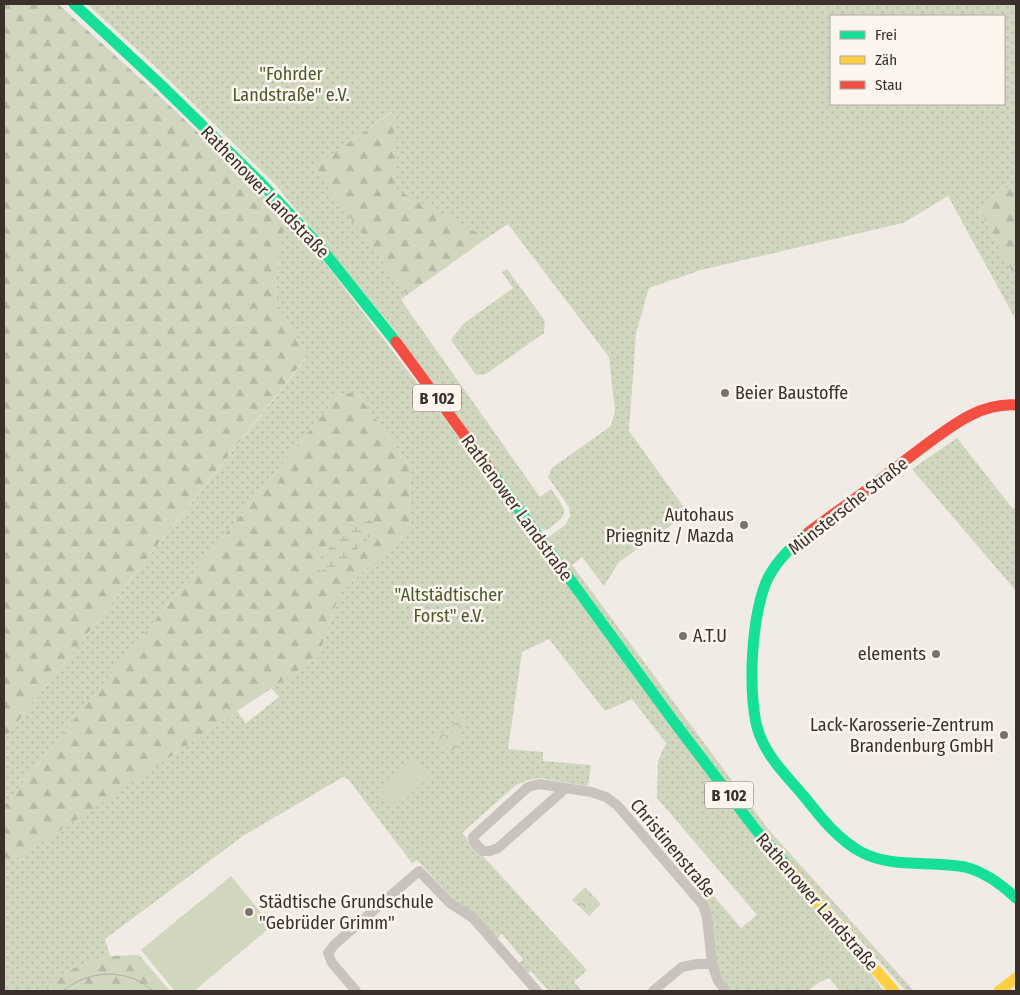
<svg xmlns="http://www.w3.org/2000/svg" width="1020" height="995" viewBox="0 0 1020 995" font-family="'Fira Sans Condensed',sans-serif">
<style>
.grass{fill:url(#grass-dots);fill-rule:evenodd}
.forest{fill:url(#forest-firs)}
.wetland{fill:url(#wetland-marsh)}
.park{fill:url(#park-crowns)}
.pitch{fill:#d1d6bf}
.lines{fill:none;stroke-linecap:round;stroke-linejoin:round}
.street{stroke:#c9c3be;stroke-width:10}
.fast{stroke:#16e098;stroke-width:11}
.slow{stroke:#ffcf43;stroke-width:11}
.jam{stroke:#f24e42;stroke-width:11}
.tram{stroke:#b1aca8;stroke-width:1}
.poi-dot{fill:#7a716c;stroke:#fbf5ee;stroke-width:2}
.labels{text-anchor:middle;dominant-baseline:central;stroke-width:5;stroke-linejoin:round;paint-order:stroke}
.shield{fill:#fbf5ee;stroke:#756b66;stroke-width:1}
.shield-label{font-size:16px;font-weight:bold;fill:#3b302b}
.park-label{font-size:18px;fill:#4a5a2e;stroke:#fbf5ee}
.street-label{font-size:18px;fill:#3b302b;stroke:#fbf5ee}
.poi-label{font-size:18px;fill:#3b302b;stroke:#fbf5ee;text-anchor:start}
</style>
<defs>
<pattern id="grass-dots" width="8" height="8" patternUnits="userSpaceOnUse" patternTransform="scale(1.25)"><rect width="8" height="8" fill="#d1d6bf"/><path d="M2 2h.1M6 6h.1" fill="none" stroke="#b4b8a4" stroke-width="1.8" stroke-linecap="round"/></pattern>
<pattern id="forest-firs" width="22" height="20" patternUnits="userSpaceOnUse" patternTransform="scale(1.25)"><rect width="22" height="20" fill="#d1d6bf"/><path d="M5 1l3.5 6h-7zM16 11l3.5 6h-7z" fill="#b4b8a4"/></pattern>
<pattern id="wetland-marsh" width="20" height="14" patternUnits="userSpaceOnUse" patternTransform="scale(1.25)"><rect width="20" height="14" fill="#d1d6bf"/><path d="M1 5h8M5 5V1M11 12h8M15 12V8" fill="none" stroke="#b4b8a4"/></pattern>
<pattern id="park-crowns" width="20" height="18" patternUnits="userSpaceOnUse" patternTransform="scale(1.25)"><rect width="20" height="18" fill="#d1d6bf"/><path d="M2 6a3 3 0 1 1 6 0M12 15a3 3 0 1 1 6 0" fill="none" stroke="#b4b8a4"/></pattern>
</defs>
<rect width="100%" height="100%" fill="#f0ebe5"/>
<path class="grass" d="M87,4H1016V181L980,210L1016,279V320L948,196L903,223L701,270L649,288L636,333L629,431L688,513L619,562L604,586L582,557L572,565L768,829L914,991H906L805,879L748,812L546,539L566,524L570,516L569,507L548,477L552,468L611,426L615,411L609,357L508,224L487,238L396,190L392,112L314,167L407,295L401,300L540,497L551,489C567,512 571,513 547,530L539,529L396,332L276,185L156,67ZM831,16H1004V104H831Z
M287,220L312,246L884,991H840L829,978L818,983L808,991H740L739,990L732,991L717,971L697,891L702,882L741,928L757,915L657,798L658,761L666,743L632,699L605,711L549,639L522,652L508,749L543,752V761L591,765L588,786L538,778L526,781L516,785L462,833L587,970L574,982L582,991H549L531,971L526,975L517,965L523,959L502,934L496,939L457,903L417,860L412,863L348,779L343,777L243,836L105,939L110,956L66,971L50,985L51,991H4V866C82,815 160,764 237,711L246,723L279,697L271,688L318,657L340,592L401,538L409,526L410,466L357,393H340L4,806V739L308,356L276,302L278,252Z
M507,269L545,321L544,333L486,374L476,375L451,340L463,324L513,288L502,272Z
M957,438L1013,509L1016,507V591L912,469Z"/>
<path class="forest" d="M4,4H58C136,74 214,145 287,220L278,252L276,302L308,355L4,739Z
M393,112L397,190L487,238L407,295L313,167Z
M1016,181V279L980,210Z
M340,393H357L410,466L409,526L401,538L340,592L318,657L237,711L164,761L101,804L4,866V806Z
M139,955L170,991H51L50,985L66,971L110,956Z"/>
<path class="wetland" d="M372,518L376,531L341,564L316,573L322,554L354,528Z"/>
<path class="park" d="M461,715L466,718C466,730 457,733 461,747L458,751L453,752L445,746L440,748L436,746C434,739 436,735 443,732L446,735L450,737C455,731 452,724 455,717Z
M585,887L601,904L589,916L572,900Z"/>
<path class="pitch" d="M415,758L431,775L395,809L379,792Z
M231,876L272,926L194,991H175L141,950Z"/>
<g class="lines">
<path class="street" d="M566,788L498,848L490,851H483L475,843L473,837L528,787L539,784L591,792L606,797L617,805L703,905L707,918L712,964L718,981L726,991
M356,991L332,963L328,953L335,944L419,871L450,903L473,918L537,991
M653,991L682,967L697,964H712"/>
<path class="fast" d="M74,4L161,85L260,182L316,242L396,342
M493,474L672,719L756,830L786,865
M809,532C794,544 779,558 769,576C751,609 746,702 760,736C770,761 790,779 807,800C822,819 839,840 861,852C893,869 930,860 965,867C985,872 1001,884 1016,898"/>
<path class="slow" d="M786,865L894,991
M999,991L1016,978"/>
<path class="jam" d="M396,342L493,474
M809,532C830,516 851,502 872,486C890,472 908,458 927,444C954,424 981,403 1016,405"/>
<path class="tram" d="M63,991C83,974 112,969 137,980C143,983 148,987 153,991"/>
</g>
<g class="poi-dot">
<circle cx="725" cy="393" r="5"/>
<circle cx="744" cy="525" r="5"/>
<circle cx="683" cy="636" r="5"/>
<circle cx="936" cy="654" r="5"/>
<circle cx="1004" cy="735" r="5"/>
<circle cx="249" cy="912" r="5"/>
</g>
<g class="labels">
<g class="shield">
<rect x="413" y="384.5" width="48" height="27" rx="4"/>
<rect x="705" y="781.5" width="48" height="27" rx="4"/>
</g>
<g class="shield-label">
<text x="437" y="398">B 102</text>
<text x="729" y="795">B 102</text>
</g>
<g class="park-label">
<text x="291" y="74">"Fohrder<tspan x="291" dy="21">Landstraße" e.V.</tspan></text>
<text x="449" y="595">"Altstädtischer<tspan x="449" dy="21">Forst" e.V.</tspan></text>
</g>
<g class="street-label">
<text transform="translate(265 192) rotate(46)">Rathenower Landstraße</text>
<text transform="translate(848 506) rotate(-38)">Münstersche Straße</text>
<text transform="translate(517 508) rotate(54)">Rathenower Landstraße</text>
<text transform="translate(673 848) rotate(50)">Christinenstraße</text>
<text transform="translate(817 902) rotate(49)">Rathenower Landstraße</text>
</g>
<g class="poi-label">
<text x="735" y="393">Beier Baustoffe</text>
<text x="734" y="515" text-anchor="end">Autohaus<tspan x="734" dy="21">Priegnitz / Mazda</tspan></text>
<text x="693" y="636">A.T.U</text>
<text x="926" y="654" text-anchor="end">elements</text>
<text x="994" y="725" text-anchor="end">Lack-Karosserie-Zentrum<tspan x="994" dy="21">Brandenburg GmbH</tspan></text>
<text x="259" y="902">Städtische Grundschule<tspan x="259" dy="21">"Gebrüder Grimm"</tspan></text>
</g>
</g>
<rect width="1020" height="995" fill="none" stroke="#3b302b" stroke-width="10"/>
<rect x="830" y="15" width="175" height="90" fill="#fbf5ee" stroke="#aea6a0"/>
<rect x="840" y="31" width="25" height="8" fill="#16e098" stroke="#aea6a0"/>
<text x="875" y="40" font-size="15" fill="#3b302b">Frei</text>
<rect x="840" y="56" width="25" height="8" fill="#ffcf43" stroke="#aea6a0"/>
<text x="875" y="65" font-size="15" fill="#3b302b">Zäh</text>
<rect x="840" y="81" width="25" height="8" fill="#f24e42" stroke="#aea6a0"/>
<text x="875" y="90" font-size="15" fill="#3b302b">Stau</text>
</svg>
